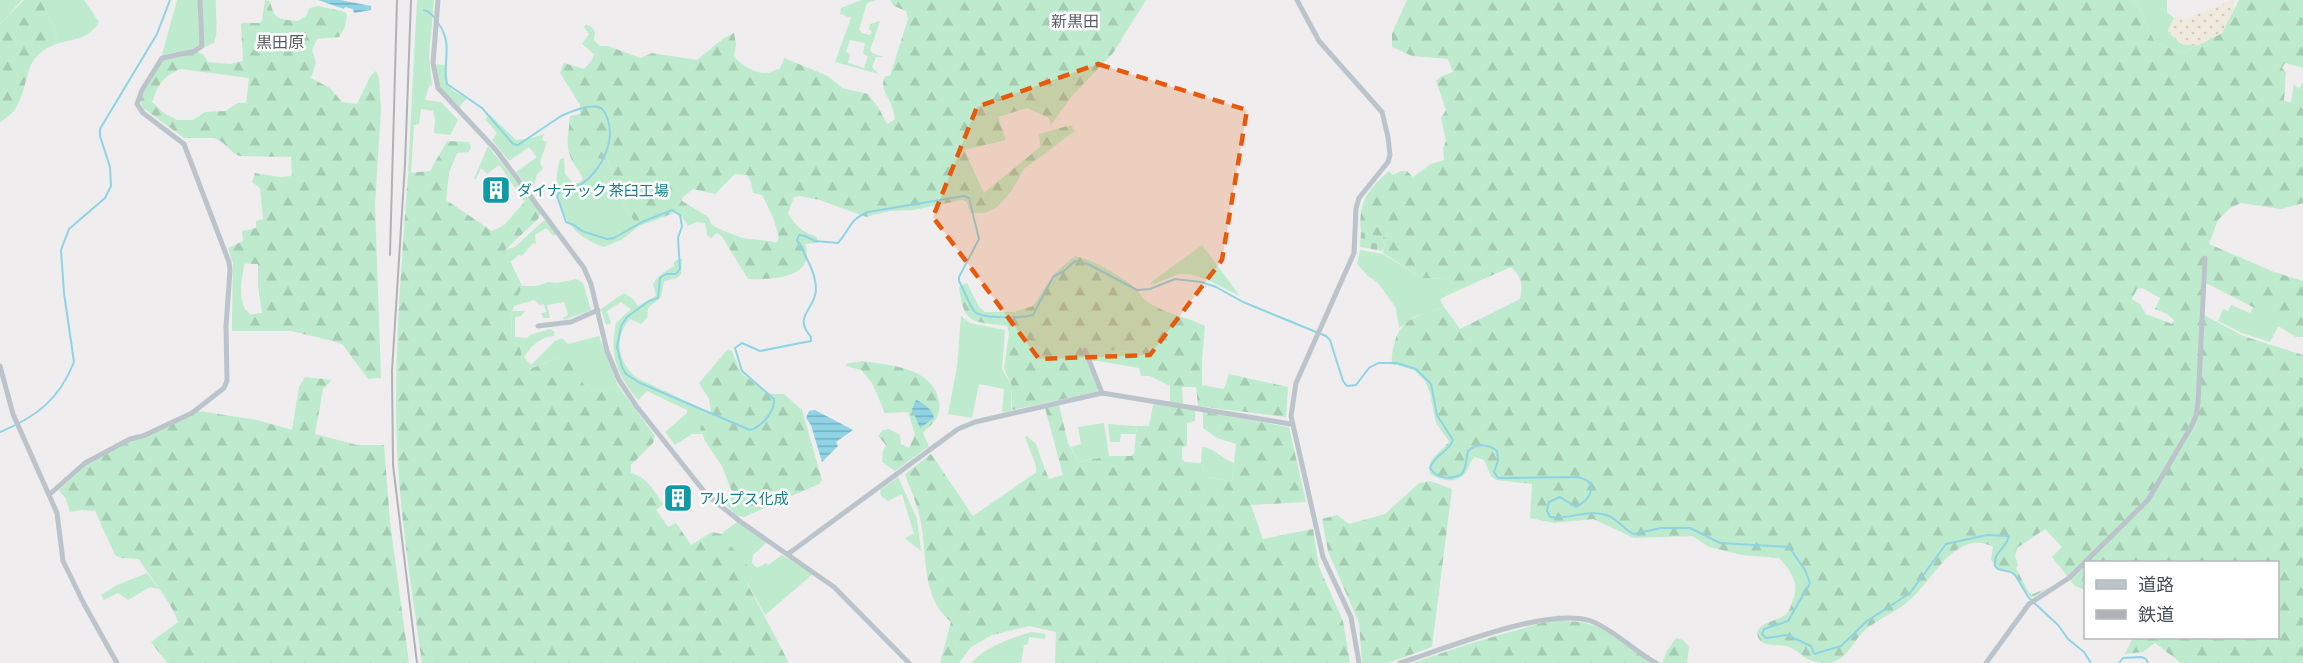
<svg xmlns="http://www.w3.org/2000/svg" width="2303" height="663" viewBox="0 0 2303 663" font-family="'Asap Condensed','Noto Sans JP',sans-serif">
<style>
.grass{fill:#beebce;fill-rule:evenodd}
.forest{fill:url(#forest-firs);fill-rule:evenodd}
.sand{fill:url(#sand-dots)}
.cemetery{fill:url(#cemetery-stones)}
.water{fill:url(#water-rules)}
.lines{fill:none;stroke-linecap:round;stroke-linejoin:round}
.stream{stroke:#8ed4e5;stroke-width:2}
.street{stroke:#bcc4cb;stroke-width:5}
.rail{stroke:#b0b2b7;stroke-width:2}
.marked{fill:#e8590c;fill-opacity:0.2;stroke:#e8590c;stroke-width:4.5;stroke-dasharray:12 8;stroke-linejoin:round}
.labels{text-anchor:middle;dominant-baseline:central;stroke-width:5;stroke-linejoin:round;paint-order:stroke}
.culture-label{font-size:15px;fill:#0d838f;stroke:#fff;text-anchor:start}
.neighbourhood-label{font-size:16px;fill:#5a5d61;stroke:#fff}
</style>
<defs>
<pattern id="forest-firs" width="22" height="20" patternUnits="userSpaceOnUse" patternTransform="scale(1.5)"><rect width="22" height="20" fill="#beebce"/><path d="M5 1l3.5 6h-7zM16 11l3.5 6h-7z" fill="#a5cbb3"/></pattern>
<pattern id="sand-dots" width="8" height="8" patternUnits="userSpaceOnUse" patternTransform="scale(1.5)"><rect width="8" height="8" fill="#f0eade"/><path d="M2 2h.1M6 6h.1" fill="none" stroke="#cfcac1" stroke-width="1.8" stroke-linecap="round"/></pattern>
<pattern id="cemetery-stones" width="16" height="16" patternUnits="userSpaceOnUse" patternTransform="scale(1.5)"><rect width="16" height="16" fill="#beebce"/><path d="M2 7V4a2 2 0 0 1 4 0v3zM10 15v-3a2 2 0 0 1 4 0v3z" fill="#a5cbb3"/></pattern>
<pattern id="water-rules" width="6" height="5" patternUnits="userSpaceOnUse" patternTransform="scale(1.5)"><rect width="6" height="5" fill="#8ed4e5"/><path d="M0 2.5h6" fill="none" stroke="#76aebd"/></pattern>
</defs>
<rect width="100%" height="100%" fill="#efeded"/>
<path class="grass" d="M0,0H22L1,23L0,22Z
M42,0H84L99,22C90,38 76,39 59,43Z
M177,0H216C215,14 219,31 214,43L207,46L162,55Z
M417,0H434L429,56L432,85L429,86L425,100L441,102L458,120L450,135L434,133L435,119L433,111L421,109L419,124L414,125L411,173L408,172Z
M862,0H876L867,3L859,29L862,33L870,35L872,32L869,29L870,24L880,21L870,50L872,53L883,57H876L872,67L879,74L835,62L851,18L840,14L841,8ZM850,40L865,43L863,54L868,56L864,68L848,63L850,54L846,52Z
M2131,0H2167V12L2174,18L2168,31L2182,45H2198L2183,53L2155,43L2137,3Z
M436,64L446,65C445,86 448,89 467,98L459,108L438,86Z
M490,115L516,140L532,138L544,134L542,140L547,142L540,162L543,169L537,174L532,193L516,172L537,157L529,147L509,161L492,140L497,133L485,119Z
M488,146L529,197L525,202L499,165L487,174L481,168L476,179H474Z
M564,158L565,174L573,183H579L583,178L579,171L597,158L608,160C616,183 622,208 639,226L621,240L604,247C565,235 549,198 560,159Z
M687,204L708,217L712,225L724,231L721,235L717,233L711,238L707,235L705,223L697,222L688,226L682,217L687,211Z
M543,221H546L556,234L554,236L546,228L535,235L536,244L533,243L522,256L519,255L510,262L505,250L515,247Z
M1202,245L1240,296L1206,279L1189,274H1179L1151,285V282Z
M1360,250L1383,254L1422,278L1446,279L1461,289L1440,299L1444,307L1414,317L1399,328L1396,308L1378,283L1368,276L1357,264Z
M678,259H682L681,274L677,278L664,281L661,297L648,308L647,318L641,324L630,319C613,338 618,363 637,378L711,413L700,428L702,434H692L675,445L665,432L687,413V410L647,391L638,400C617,374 609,357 616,323L631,309L621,302L607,311L611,323L606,325L601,309L624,293L633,299L638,306L654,297L656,295L653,284C659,274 665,272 674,266V262Z
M233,263H245C242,274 238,297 245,309C247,311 250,313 252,316L232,317Z
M577,279L583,283L591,310L564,320L563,318L568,315L564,302L547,305L550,318H543L541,313L546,312L544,304L540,305L534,300L513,306L522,286H537L548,282L557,283Z
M2231,305L2250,313L2254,305L2281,321L2270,342L2242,333L2218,321L2223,309L2228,311Z
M512,311H525L521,316L515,317V337L527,338L530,335L550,329L555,332L554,336C540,337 531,346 524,357L531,365L555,341L562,338L568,344L599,336L618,386L597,392L585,386L558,357L529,369L522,361L520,346L511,339Z
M961,316L970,323L1005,330L1002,369L1012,386L1011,411L1002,412L1004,389L979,384L972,418L948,414L957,367Z
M1090,348L1150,354V376H1141L1139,368L1099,361H1087Z
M1104,423L1109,456L1079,462L1071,447L1081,444L1078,427Z
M1108,424L1134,426H1137L1136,434H1121L1120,442H1110Z
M1027,436L1036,444L1044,467L1036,473V466L1025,437Z
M1202,447C1215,448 1222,459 1234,463L1232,481L1206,477L1201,463Z
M898,477L917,519L921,551L905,538L914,534L902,494L888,501L881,496L880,490Z
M737,522L767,542L753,555L752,563L757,568L766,563L768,565L782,555L813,574L765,615L747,582L754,575L721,534Z
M147,573L159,589L150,587L128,600L118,593L104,600L101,595L117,585Z
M1031,632L1046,634L1045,639L1029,637L1028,644L1024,645L1021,663H971C987,646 1009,639 1031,632Z"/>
<path class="forest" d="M24,0H42L59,43C21,56 32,78 17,106C14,113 5,118 0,123V24Z
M265,0L270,1C274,21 280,19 298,21L306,16L310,8L318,6L345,12L347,15L345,27L339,37L317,39L312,50L316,63L311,78L330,88L342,102L357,104L371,75L376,71L379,78L381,110L375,205L381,378L368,379L343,345L333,341L291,331H232V317L262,313L258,286V264L233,263L228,248L243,241L242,231L256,228V221L263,219L260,188L252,182L255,173L281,177L292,176L291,157L240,156L235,154L222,142L214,138H184L143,108L140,101L141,96L164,58L197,52L203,54L208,62L230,64L243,61L241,23H259L262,21ZM181,69L249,78L246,103H238L225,111L205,112L193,120H177L164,113L152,102C158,85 163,76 181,69Z
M890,0H1146L1113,53L1071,97L1051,125L1049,118L1027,108L998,117L1006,140L964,150L984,193L1040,147L1039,134L1071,125L1075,131L1024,169L1011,192L997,207L985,213H970L967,202L962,200L914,210L889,211L866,217L820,200L800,196L794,197L788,213C795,226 803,232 817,237L818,243L805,244C817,278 773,280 748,279L721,235L724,231L742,238L776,242L779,238L773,217L762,195L753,193L751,182L747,175L735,174L715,194L693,189L682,198V201L687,204V211L682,217L674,213L639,226C622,208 616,183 608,160L597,158L579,171C563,150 568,141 570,116L580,114V105L560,73L564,63L584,69L592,60L594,54L582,44L589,34L584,27L586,25L592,27L595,32L594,40L600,46H608L641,58L652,53L697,60L724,38L734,33L736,44L734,56C739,64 756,74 766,73C772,73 774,69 780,69L784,58L828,76L842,88L868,94L878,107L887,124L895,119C894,114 893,109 891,104C887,94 880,88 885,76H890L908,19L906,11L894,6Z
M1407,0H2131L2137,3L2155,43L2183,53L2222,33L2239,0H2303V68L2285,63L2282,68L2286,72L2284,101L2291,102L2294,84L2299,89L2303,83V203L2281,209L2241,203L2230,208L2218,220L2209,244L2274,272L2303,281V337H2296L2278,326L2280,321L2206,283L2204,315L2243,336L2303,355V663H2181L2155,643L2143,652L2125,654L2133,638H2278V562H2086L2085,590L2075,586L2052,557L2062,547L2045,529L2017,548L2015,556L2018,565L2016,568L2029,593L2033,594L2048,588L2031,598L2012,571L1998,568L1991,560L1993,547C1957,528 1933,579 1911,599C1897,612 1875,620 1862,633C1852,644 1846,660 1829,663C1802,663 1805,653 1789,647C1781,644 1763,647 1759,639C1750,623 1780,621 1786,614C1789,612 1791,606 1792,602C1801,584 1791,571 1779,558L1742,555L1709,547L1692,536L1634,538L1593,519L1554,523L1530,518L1532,484L1496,480L1491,476L1484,460L1475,457C1469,462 1470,467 1465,473C1455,485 1441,480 1430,474C1426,457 1442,453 1449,441L1436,423L1430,393L1425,381L1414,370L1392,364C1391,356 1393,349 1395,341C1402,317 1422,315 1444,307L1460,329L1520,299C1523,284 1522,278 1511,267L1461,289L1446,279L1422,278L1383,253L1386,238L1361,232C1358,203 1367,190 1389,171L1393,175L1401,171H1407L1413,177L1431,164L1444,160L1443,149L1446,141L1441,118L1446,110L1436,81L1440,77L1453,72L1448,59L1412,56L1392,47V33ZM2142,288L2160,298L2155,309L2167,314L2174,320L2172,324L2146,314L2140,304L2132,299L2137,289Z
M447,141L469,142L471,147L469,152L457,153L449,173L446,200L492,231L504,225L529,197L541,213L538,219L505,250L522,286L512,311L511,339L520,346L522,361L530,369L558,357L566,356L585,386L597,392L618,386L655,436L653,443L631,465V473C647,477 653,490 663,504L656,510L668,527L676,523L691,545L712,532L721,534L755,575L747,583L789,663H422C412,591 400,519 397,446C393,355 402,263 408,173L430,171Z
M1075,256C1094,260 1122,276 1136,289C1140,292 1141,297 1145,300C1160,312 1187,317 1205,326L1202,359V385L1224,389L1229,374L1288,387L1286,417L1198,406L1196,387H1182L1183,408L1195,410V421L1187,423V446L1182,447V459L1185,462L1201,463L1206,477L1232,481L1236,444L1217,438L1203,428V412L1289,427L1306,502L1251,505L1263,539L1313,529L1319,567L1343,621L1350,663H1055L1056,632L1029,626L992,635L971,647L959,663H940L951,622C920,596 928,555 920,518C917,503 910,489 905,474L931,454L973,516L1044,467L1049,479L1063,475L1045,408L1059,405L1068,443L1079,462L1109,456H1131L1134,453L1137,426H1149L1153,405L1170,401V386L1150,376V354L1090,348L1087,361L1098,389L1096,392L1012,410V386L1004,369L1009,333L1007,326C973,321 964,326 959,287L967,283L979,307L985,312H1014L1033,306L1055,273Z
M728,349L732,351L741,373L770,394H784L802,410L822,480L819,484L744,517L736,515L722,500L732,492L722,466L705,441L700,428L711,412L709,399L699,383Z
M862,361C889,365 933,367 939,401C940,407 939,414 936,419C933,424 927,428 923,433L929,446L895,471L882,462L883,451L886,445L878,436L883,430L889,429L900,435L901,444L909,448L915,435L908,412L885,413L872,383L861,370L846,366V364Z
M305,377L332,380L323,389L315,434L357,445H384L390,522L409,663H167L151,642L178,622C173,604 150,578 139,559L121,558L115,555L95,511L81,510L70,512L66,499L59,490L86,465L131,441L143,438L198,411L257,420L292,430L299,387Z
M1430,481L1452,489L1432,647L1388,663H1362L1359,623L1328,551L1322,519L1337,515L1349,524L1385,514L1419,483Z
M1549,621C1566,621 1584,620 1600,628C1622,640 1636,656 1662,663L1667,651L1676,638L1683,640L1689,647L1687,663H1412L1475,642Z"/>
<path class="sand" d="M2232,0H2234L2233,10L2222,33L2198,45H2182L2168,31L2174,18L2191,17Z"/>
<path class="cemetery" d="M1361,232L1386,238L1383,251L1360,247Z"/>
<path class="water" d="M318,0H340L371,6V10L354,13L353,9L345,7L344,9Z
M916,400C924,403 933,410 934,418L920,428L912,409Z
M815,410L853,430L836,442L838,446L822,462L811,425L806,418L809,411Z"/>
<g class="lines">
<path class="stream" d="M424,10C431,12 434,17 438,23C454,44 442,62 447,84L482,108L513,144L518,145L561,116C570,112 588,105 598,107C603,108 605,112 607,117C616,140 602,169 583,183C577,188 568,188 561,190L557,196L566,222L574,225L582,231L607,239L614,238L642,222L672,210L680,215L682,226L678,238L680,269L676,274H666L660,278L658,298L649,301L627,317L621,326L617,347L622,367L626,374L640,383L750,430C762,426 775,412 774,399L742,371L735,348L742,343L760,351L811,341V337C792,316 816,309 816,289C816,272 804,254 797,240L799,235L805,236L815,241L838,243C851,229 848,220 868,212L964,196L969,198L979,239L959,277V281C964,290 969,305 975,312C983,319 1022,318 1033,315L1053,277L1064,271L1075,261L1088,264L1137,290L1150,289L1175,279L1201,282L1216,287L1243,302L1326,336L1330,340L1343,381L1347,386L1356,385L1369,368L1378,363H1397L1416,369L1431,384L1437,415L1453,440C1449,452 1434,455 1430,468C1437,479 1450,480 1462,474L1465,467L1468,451C1477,443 1488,444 1497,451L1498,461L1494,472L1498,478L1577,477C1601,481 1591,499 1576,507L1560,497L1549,502L1547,511L1550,517C1569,520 1590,508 1609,516C1618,520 1624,529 1633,534L1661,528H1690L1720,543L1789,547L1805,570L1810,583L1788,621L1764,629L1762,634L1766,638L1787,635L1811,646L1814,654L1841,646L1867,621L1910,593L1946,544L1987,535L2009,536C2006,549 1993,552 1995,566L1998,569L2011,572L2015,575L2029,598L2058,625L2068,639L2084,652L2091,663
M0,432C36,417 59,400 74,362L64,293L61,250L69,229L105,198L111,186L110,167L100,136V129L157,34L170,0
M2119,663L2123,658L2141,657L2146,659L2148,663"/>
<path class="street" d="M438,0L433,63L438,88L496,150L584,268L591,284L607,351L619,380L637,407L707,495L741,522L834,587L909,663
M1297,0L1319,41L1382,112L1388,137L1390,155L1388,162L1359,198L1356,208L1354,253L1296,383L1291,416L1323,557L1351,617L1359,663
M538,326L571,322L598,310
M1085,350L1102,393
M0,366L13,414L57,513L63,561L84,604L117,663
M50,494L85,463L130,439L143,436L192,413L224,388L227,381L226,326L230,270L229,262L184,144L143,113L137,104L142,90L162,58L195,51L202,46L200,0
M788,554L958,429L975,422L1102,393L1291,424
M1400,663C1445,649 1548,606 1591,621C1611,628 1636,652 1656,663
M1986,663L2029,604L2069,578L2148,500L2191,427L2196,416L2198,403L2205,258"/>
<path class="rail" d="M411,0L405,164L392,371L393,465L417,663
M390,255L397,0"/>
</g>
<path class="marked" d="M1098,64L1247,110L1222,260L1150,355L1039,359L933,217L977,107Z"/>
<defs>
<g id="building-square" transform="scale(1.5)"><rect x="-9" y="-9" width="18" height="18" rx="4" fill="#0f9aa8" stroke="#fff"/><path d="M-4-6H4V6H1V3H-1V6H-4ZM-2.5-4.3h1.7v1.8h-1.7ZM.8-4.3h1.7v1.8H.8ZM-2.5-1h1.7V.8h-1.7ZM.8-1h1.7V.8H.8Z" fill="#fff"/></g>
</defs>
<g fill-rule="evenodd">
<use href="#building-square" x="496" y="190"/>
<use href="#building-square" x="678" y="498"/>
</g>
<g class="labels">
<g class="culture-label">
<text x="517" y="190">ダイナテック 茶臼工場</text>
<text x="699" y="498">アルプス化成</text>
</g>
<g class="neighbourhood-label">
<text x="1075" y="21">新黒田</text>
<text x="280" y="42">黒田原</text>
</g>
</g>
<rect x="2084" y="561" width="195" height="78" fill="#ffffff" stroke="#b5b9bd" stroke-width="1.5"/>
<rect x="2096" y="580" width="30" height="9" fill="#bcc4cb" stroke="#b5b9bd" stroke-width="1.5"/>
<text x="2138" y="591" font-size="18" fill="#475059">道路</text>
<rect x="2096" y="610" width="30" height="9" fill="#b0b2b7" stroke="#b5b9bd" stroke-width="1.5"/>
<text x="2138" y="621" font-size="18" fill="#475059">鉄道</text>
</svg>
